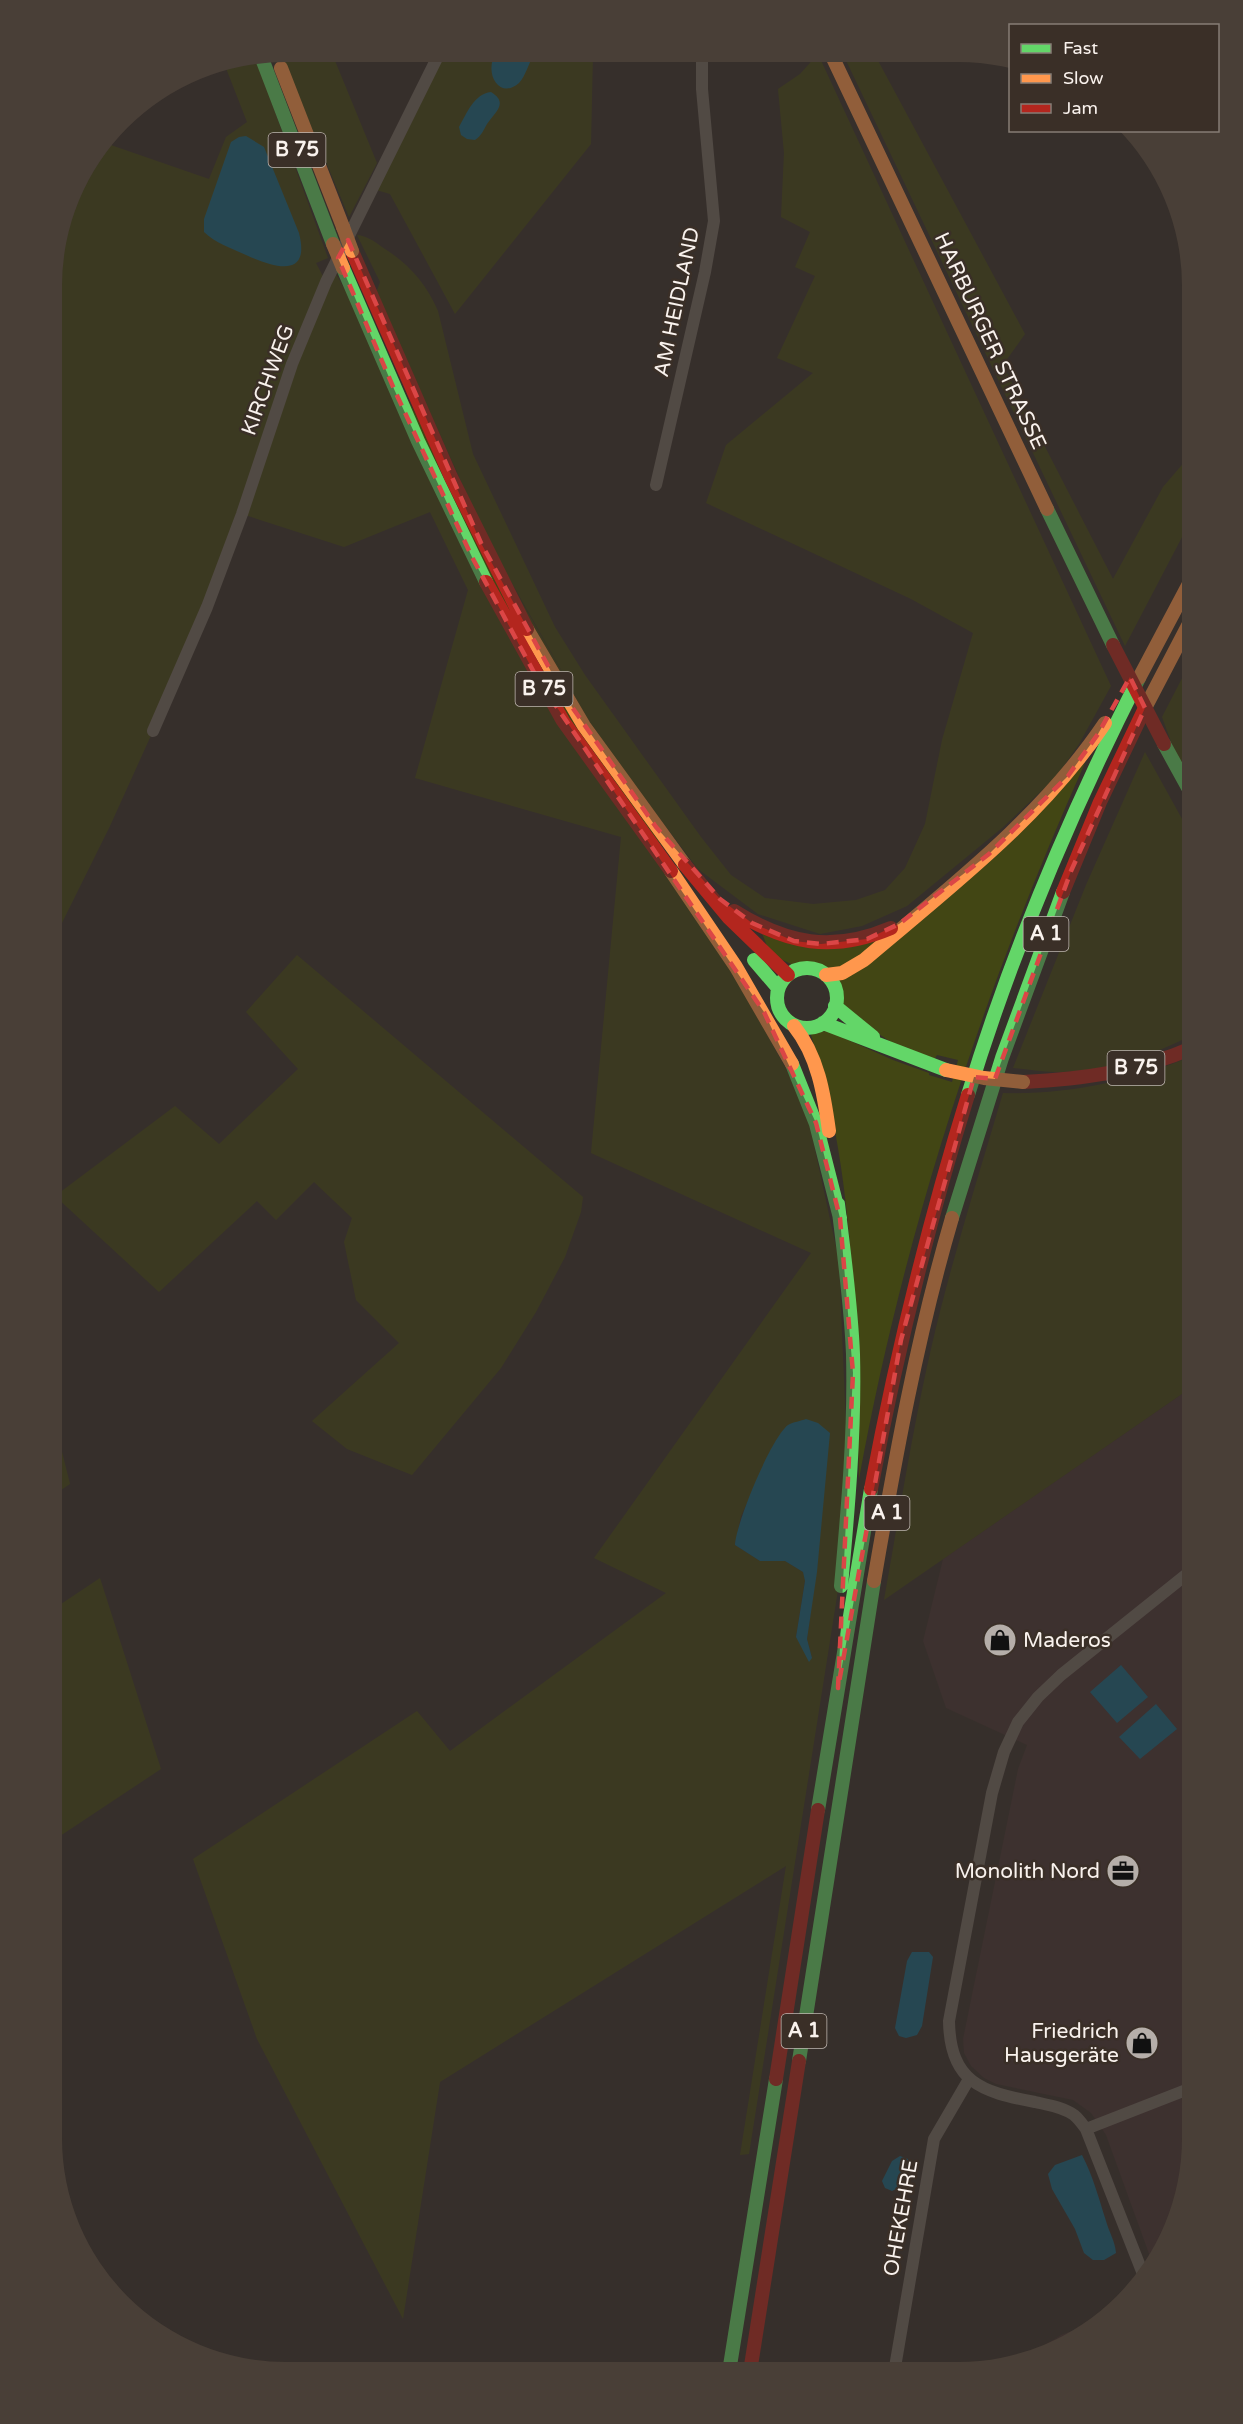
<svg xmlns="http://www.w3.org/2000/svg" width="1243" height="2424" viewBox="0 0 1243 2424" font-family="'Varela Round',sans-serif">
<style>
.industrial{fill:#453333}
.green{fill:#424614;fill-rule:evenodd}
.water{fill:#136482}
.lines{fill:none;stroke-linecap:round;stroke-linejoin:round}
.street{stroke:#726a63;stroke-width:12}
.fast{stroke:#63d668;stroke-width:14}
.slow{stroke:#ff974d;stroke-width:14}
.jam{stroke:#b3261e;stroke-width:14}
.slow-bridge{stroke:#ff974d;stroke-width:14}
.jam-bridge{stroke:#b3261e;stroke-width:14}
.marked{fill:none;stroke:#db4646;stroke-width:4.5;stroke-dasharray:12 8;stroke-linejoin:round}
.labels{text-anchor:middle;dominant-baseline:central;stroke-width:5;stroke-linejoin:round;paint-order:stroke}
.shield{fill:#3a2f27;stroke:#c0b8b2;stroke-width:1.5}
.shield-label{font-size:20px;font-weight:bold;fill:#f9f2ed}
.street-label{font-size:21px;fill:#f9f2ed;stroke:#3a2f27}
.poi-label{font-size:21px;fill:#f9f2ed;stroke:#3a2f27;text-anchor:end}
</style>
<rect width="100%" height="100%" fill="#36302b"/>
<path class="industrial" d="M1192,1387L1191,2154L1174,2228L1153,2265L1106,2135L1091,2113L1073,2100L996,2084L984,2078L971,2066L964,2053L963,2039L1018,1769L1027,1745L946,1708L923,1641L943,1559Z
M1102,2320L1088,2333L1033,2361L1017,2363L1061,2335Z"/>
<path class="green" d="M286,51H331L377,163L349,217L280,52Z
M440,52L593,53L591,144L455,314L390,194L373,189Z
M818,54L1111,686L1079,744L1056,777L1002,828L907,906L862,926L820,934L758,914L698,869L606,748L493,552L376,293L380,282L357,235C367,236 374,241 382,247C408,263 426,283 438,311L473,454L555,627L585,675L701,837L731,875L765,898L813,904L856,900L885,890L905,868L925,824L942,740L973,633L911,599L706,503L726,445L813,373L777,358L815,276L795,267L810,232L781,217L784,153L778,89L800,74Z
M843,54L875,55L1025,334L1003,365L1113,579L1163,487L1187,459L1192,460V518L1125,646Z
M255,57L328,258L316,263L326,282L336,274L731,968L805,1104L839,1261L847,1452L841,1571L749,2154L740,2155L786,1866L440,2082L403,2319L257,2039L193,1859L417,1711L450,1751L666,1593L594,1558L811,1253L591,1153L621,837L415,778L468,590L430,512L344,547L242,514L153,731L110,826L52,943L53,255L75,181L105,143L209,179L226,137L247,122L224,63ZM777,1439L818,1559L807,1639L812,1658L796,1637L805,1580L803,1572L785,1561H760L735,1545L741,1516Z
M1192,659V787L1177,758L1162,717Z
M1145,752L1192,837V1035C1151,1056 1102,1073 1055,1072C1041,1072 1027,1069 1013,1068L1086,885Z
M1085,763C982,993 904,1232 859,1479C855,1331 857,1178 811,1035L813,1032L828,1031L893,1060L929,1073V1075L952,1082L958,1060L937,1055L934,1060L889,1041L843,1009L838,981Z
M762,933L877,940L847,967L828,968L810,962L791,964L770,954Z
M297,955L583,1197L581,1212L565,1257L536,1312L501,1368L412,1475L347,1449L312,1421L399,1343L356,1300L344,1242L352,1218L314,1182L276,1220L257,1201L159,1292L55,1196L175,1106L219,1144L298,1069L246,1012Z
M1192,1056V1387L884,1600C899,1516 912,1432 931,1349C951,1262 978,1178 1003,1093C1066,1095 1134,1081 1192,1056Z
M52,1412L70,1484L52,1496Z
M100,1578L161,1769L51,1842L52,1610Z"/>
<path class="water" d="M496,52L535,53C529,61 526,76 519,83C500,100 483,74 496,52Z
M491,92C509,103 495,112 487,124C483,131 482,135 475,140L467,139L461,135L459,127C467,113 474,94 491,92Z
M246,136L264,147L299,233C311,280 273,267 246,255C231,248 215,243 204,232V219L231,142L239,137Z
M806,1419L818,1423L830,1433L817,1572L807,1639L812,1658L809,1662L796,1637L805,1581L803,1572L785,1561H760L735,1545C736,1523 771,1438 788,1425C793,1422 801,1421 806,1419Z
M1121,1665L1148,1697L1117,1723L1090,1692Z
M1156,1704L1177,1729L1140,1759L1119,1737Z
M912,1952H929L933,1957L922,2026L917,2035L906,2038L899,2036L895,2028L907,1961Z
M1082,2155C1093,2176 1099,2199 1106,2221C1109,2232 1115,2241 1116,2253L1104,2260H1093L1084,2253L1075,2229L1052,2189L1048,2174L1055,2165Z
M900,2156L908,2159L910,2165L900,2187L892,2191L885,2188L882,2181L892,2161Z"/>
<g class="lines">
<path class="street" d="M656,485L705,272L714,221L702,89V54
M153,731L207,607L242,514L292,364L326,282L440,52
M1086,2129L1191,2088
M1145,2279L1086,2129C1083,2125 1079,2119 1074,2115C1063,2107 1048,2105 1035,2102C981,2092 950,2082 949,2021L992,1793L1004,1752L1018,1722L1038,1697L1061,1675L1192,1570
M894,2373L934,2139L969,2079"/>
<path class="fast" d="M261,56L333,244
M343,268L418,441L486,582
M1047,509L1113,645
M1164,744L1192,795
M754,960L778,988
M777 998a30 30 0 1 1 60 0a30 30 0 1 1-60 0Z
M835,1006L873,1037
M823,1023L946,1070
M792,1064L816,1124L840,1218
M968,1095C1012,951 1071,812 1139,678
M838,1204C844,1254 851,1304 853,1354C855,1431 848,1509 841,1586
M952,1218L1002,1058L1063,892
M818,1810L871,1489
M799,2061L874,1581
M729,2372L776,2079"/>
<path class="slow" d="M831,54L1047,509
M281,68L343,227
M527,629L584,726L685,865
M1139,678L1192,578
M1145,708L1192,618
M671,871L736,967L792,1064
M826,975L842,973L864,960C950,887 1041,818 1105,723
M794,1026C818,1056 824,1094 829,1131
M874,1581C895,1459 917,1337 952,1218"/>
<path class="jam" d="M352,251L451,477L527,629
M486,582L563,721L671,871
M685,865L729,918L788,975
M1063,892L1100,802L1145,708
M734,911C787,944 832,953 891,928
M1023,1082C1082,1079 1137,1072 1192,1048
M871,1489C896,1356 928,1224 968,1095
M776,2079L818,1810
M750,2372L799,2061"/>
<path class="slow-bridge" d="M343,227L352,251
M333,244L343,268
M946,1070L984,1078L1023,1082"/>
<path class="jam-bridge" d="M1113,645L1164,744"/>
</g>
<path d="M0 0H1243V2424H0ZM348,240L481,543L565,697L656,827L720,899L752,923L794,941L821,944L867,939L899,924L989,854L1068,776L1098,734L1130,677L1145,708L1071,871L995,1079L974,1077L901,1340L838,1688L853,1373L840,1218L816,1123L764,1012L537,678L472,557L394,389L338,258Z" fill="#36302b" fill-opacity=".55" fill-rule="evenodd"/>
<path class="marked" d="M348,240L481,543L565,697L656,827L720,899L752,923L794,941L821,944L867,939L899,924L989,854L1068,776L1098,734L1130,677L1145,708L1071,871L995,1079L974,1077L901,1340L838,1688L853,1373L840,1218L816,1123L764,1012L537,678L472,557L394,389L338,258Z"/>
<defs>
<g id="shop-disc" transform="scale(1.725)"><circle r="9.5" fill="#b5aea9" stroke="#3a2f27"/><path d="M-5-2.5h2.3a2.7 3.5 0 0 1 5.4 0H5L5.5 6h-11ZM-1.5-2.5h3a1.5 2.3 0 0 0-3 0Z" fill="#111"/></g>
<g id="office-disc" transform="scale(1.725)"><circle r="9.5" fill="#b5aea9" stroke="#3a2f27"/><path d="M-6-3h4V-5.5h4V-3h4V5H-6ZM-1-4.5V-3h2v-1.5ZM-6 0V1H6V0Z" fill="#111"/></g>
</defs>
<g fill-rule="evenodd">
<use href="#shop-disc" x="1000" y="1640"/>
<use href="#office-disc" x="1123" y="1871"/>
<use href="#shop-disc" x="1142" y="2043"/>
</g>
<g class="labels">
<g class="shield">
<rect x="268.5" y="133" width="57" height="34" rx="4.5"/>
<rect x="515.5" y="672" width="57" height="34" rx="4.5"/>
<rect x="1023.5" y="917" width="45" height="34" rx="4.5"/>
<rect x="1107.5" y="1051" width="57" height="34" rx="4.5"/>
<rect x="864.5" y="1496" width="45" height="34" rx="4.5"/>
<rect x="781.5" y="2014" width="45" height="34" rx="4.5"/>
</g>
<g class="shield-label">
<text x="297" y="150">B 75</text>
<text x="544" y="689">B 75</text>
<text x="1046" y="934">A 1</text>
<text x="1136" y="1068">B 75</text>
<text x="887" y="1513">A 1</text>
<text x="804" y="2031">A 1</text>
</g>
<g class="street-label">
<text transform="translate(677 302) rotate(-78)">AM HEIDLAND</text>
<text transform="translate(990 341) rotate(65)">HARBURGER STRASSE</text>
<text transform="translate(268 380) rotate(-70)">KIRCHWEG</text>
<text transform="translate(901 2218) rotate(-80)">OHEKEHRE</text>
</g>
<g class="poi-label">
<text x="1023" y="1640" text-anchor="start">Maderos</text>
<text x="1100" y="1871">Monolith Nord</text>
<text x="1119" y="2031">Friedrich<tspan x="1119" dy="24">Hausgeräte</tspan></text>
</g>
</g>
<path d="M0 0H1243V2424H0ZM286 62H958A224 224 0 0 1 1182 286V2138A224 224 0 0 1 958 2362H286A224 224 0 0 1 62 2138V286A224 224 0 0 1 286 62Z" fill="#493f37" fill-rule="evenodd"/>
<rect x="1009" y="24" width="210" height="108" fill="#3a2f27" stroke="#867d76" stroke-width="1.5"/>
<rect x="1021" y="44" width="30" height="9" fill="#63d668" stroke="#867d76" stroke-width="1.5"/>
<text x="1063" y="54" font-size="18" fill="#f9f2ed">Fast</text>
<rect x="1021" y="74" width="30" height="9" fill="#ff974d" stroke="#867d76" stroke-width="1.5"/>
<text x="1063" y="84" font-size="18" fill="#f9f2ed">Slow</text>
<rect x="1021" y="104" width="30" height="9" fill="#b3261e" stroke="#867d76" stroke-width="1.5"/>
<text x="1063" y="114" font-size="18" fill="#f9f2ed">Jam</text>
</svg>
